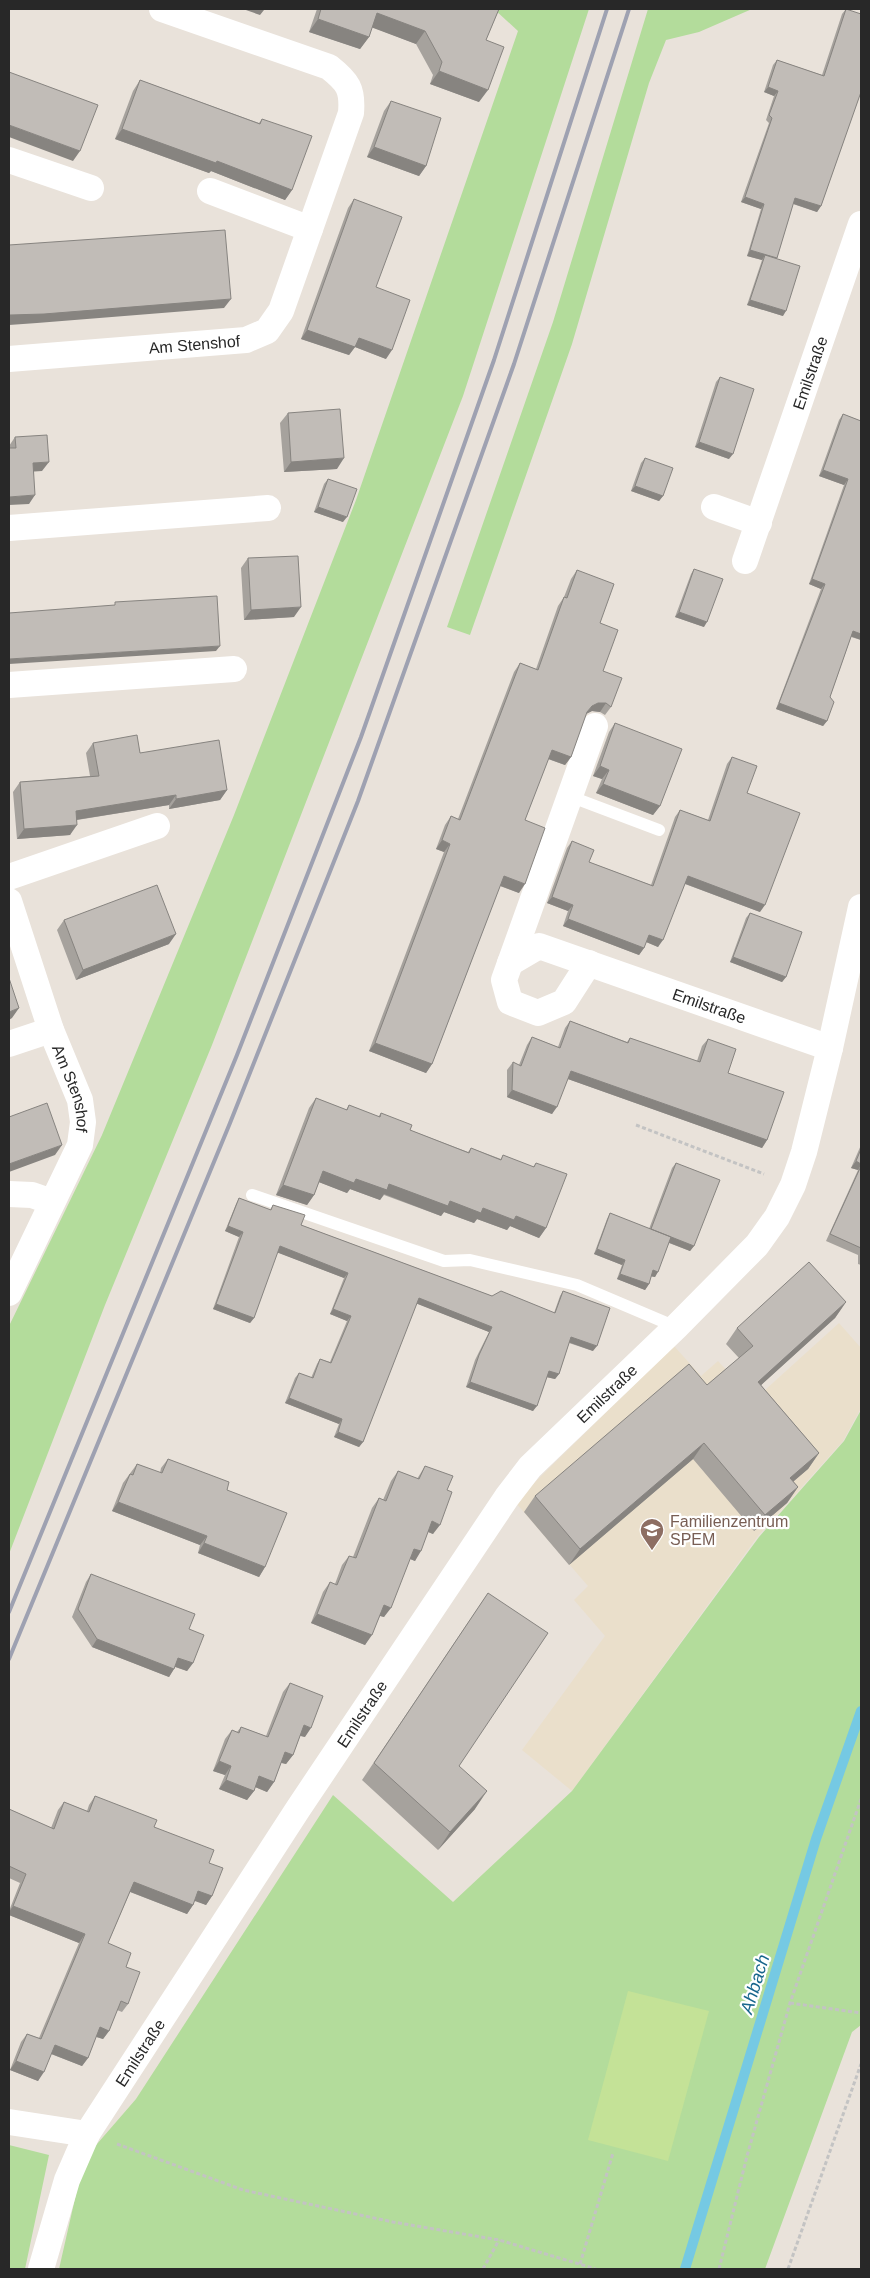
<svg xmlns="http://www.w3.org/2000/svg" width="870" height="2278" viewBox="0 0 870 2278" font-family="Helvetica,sans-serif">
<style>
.education{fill:#eadfcb}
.green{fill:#b3dc9b}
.pitch{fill:#c4e297}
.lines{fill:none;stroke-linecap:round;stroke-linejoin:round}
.stream{stroke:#75c9e3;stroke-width:10}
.path{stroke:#c3c3c3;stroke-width:3;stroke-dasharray:4 2.5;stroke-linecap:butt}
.lane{stroke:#fff;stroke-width:12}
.street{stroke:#fff;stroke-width:26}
.rail{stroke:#9ea1b1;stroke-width:4}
.wall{fill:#a6a29d}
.shaded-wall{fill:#878480}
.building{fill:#c1bcb7;stroke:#878480}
.labels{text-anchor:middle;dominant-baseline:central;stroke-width:4.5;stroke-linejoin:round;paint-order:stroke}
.street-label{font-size:16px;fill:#282828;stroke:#fff}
.education-label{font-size:16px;fill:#785e54;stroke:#fff;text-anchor:start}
.water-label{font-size:18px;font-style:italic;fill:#18668c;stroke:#fff}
</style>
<rect width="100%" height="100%" fill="#e9e2da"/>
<path class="education" d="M839,1323L861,1348V1408L843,1441L758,1536L572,1791L522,1750L605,1636L574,1600L588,1586L516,1503L532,1485L674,1346L701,1376L718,1361L754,1400Z"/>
<path class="green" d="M494,9H589L463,396L212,1045L105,1305L9,1554V1326L102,1135L234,815L356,500L518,31Z
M648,9H752L699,32L666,40L649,83L572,344L470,635L447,627L553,322Z
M861,1410V2025L852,2032L765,2269H59L84,2159L136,2099L333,1795L453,1902L572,1791L759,1537L844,1441Z
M9,2145L49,2155L25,2269H9Z"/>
<path class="pitch" d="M628,1991L709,2011L668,2161L588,2140Z"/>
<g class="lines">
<path class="stream" d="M685,2269L816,1839L861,1711"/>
<path class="path" d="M636,1125L764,1174
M790,2003L861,2013
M117,2144L243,2190L393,2222L499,2240L596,2269
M580,2264L613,2153
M483,2269L499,2240
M719,2269L747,2156L790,2003L861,1799
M788,2269L861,2064"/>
<path class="lane" d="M569,796L659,830
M252,1195L444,1261L470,1260L577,1285L676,1327"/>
<g class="street">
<path d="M9,160L91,188"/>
<path d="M210,191L310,229"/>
<path id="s1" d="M9,359L246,340L267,331L281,311L351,113C353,89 348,82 329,67L162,9"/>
<path d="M714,507L759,523"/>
<path d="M9,528L268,508"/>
<path id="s2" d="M745,561L861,224"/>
<path d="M9,685L234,669"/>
<path d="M9,877L157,826"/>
<path id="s3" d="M9,901L51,1030L80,1100L83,1122L80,1145L9,1293"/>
<path id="s4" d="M510,963L539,946L830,1048"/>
<path d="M589,963L564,1002L538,1013L510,1002L504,980L595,726"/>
<path d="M9,1044L51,1030"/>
<path d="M9,1194L32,1195L52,1202"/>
<path d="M9,2122L87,2134"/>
<path id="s5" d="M41,2269L67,2180L87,2134L298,1809L507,1497L530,1467L676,1327L757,1245L777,1217L793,1185L804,1152L830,1048L861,907"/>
</g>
<path class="rail" d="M9,1612L237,1055L361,737L494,360L607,9
M9,1659L230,1123L358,801L514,364L629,9"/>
</g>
<path class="wall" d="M317,9H499L486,40L479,102L430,84L433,75L416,44L372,27L369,37L360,49L309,32Z
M846,9L860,94L821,206L817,212L793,204L777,258L783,316L747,305L762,260L747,256L761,209L741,202L769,123L766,120L774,96L764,92L773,65L777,60L822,75L842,14Z
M140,80L259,123L262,119L292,190L285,200L211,171L209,173L115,139L133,91Z
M391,101L426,166L419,176L367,157L384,111Z
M354,199L386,359L355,347L349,355L301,339L348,208Z
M720,377L729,459L695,447L716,382Z
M288,413L337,469L284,472L280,423Z
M843,414L861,421V640L851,637L830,697L827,721L823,726L776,709L821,589L809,584L844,485L819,476L839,420Z
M15,437L42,471H34L29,504L9,448V446Z
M645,458L663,496L659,501L631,491L641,463Z
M328,479L343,522L314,512L324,484Z
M248,558L294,617L244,620L241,568Z
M694,569L704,627L675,617L691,574Z
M577,570L600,623L603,671L611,707L605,715L600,712L592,711L586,714L571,757L565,765L548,759L525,820L519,893L500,886L432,1064L426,1073L369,1051L444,852L436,849L445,825L451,816L458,819L514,672L520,663L536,669L558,606L564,597L571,579Z
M615,723L660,806L653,815L596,793L602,779L593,776L609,732Z
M93,743L140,753L227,790L220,800L169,809V805L77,820L70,835L17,839L13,792L20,782L90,776L86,753Z
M732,757L747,793L760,912L685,884L658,947L646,942L644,948L639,955L563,926L568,911L547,903L567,848L572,841L589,862L651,885L675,817L680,810L708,820L727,764Z
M750,913L786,977L782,982L730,962L746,918Z
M64,920L169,944L76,980L57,930Z
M570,1021L627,1042L630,1038L697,1061L702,1046L708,1039L767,1140L762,1148L568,1079L552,1114L507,1097V1070L513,1062L519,1065L527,1045L532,1037L558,1047L565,1028Z
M316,1098L346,1110L349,1105L378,1117L381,1113L410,1130L468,1152L471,1148L501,1159L503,1155L533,1167L536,1163L546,1228L539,1238L510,1226L507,1230L477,1219L474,1223L444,1212L441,1216L384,1195L380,1200L350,1189L347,1193L319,1182L314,1195L307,1205L276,1195L309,1108Z
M861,1145V1265L858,1264V1255L826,1241L858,1170L851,1168Z
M676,1163L694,1246L690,1251L669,1243L655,1277L651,1276L649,1284L645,1290L617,1279L622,1265L594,1254L607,1219L610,1213L649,1229L672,1168Z
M239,1198L270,1210L273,1205L301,1225L492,1296L554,1313L560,1296L563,1291L593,1351L569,1343L559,1374L555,1379L547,1377L533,1411L466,1387L475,1360L489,1332L416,1303L363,1442L359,1447L334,1437L339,1424L285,1403L295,1378L299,1373L311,1378L317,1364L320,1359L330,1362L347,1321L330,1314L344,1278L277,1252L254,1318L250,1323L213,1309L239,1237L225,1231L236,1204Z
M846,1302L835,1318L761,1385L819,1453L808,1469L793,1481L798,1487L787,1503L754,1531L693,1459L569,1565L524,1512L535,1496L707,1385L739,1358L726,1344L737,1328Z
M168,1459L227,1490L265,1567L259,1577L198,1553L200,1545L112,1511L123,1483L137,1464L160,1473L161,1468Z
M425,1466L447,1490L433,1534L428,1532L415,1561L410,1559L384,1617L380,1616L365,1645L311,1623L323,1592L330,1582L335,1584L342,1565L349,1556L353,1557L372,1508L379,1498L383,1500L391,1481L398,1471L417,1479Z
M91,1574L189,1629L193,1663L187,1671L175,1667L169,1677L92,1647L72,1617L86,1582Z
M488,1593L459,1766L475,1809L438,1850L362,1780Z
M290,1683L305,1737L300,1736L293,1755L286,1764L281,1763L274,1782L267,1792L255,1787L254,1791L247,1800L219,1789L225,1775L213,1771L225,1739L232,1730L237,1732L241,1727L266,1736L283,1692Z
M95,1796L154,1827L209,1863L212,1896L206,1905L195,1900L193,1905L187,1914L130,1892L108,1943L126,1967L128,2004L122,2012L117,2010L109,2031L103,2039L96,2037L88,2058L82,2066L51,2054L38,2081L10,2070L21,2042L27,2034L39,2038L79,1943L9,1915V1911L20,1883L9,1878V1809L51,1828L58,1810L64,1802L87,1811L89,1805Z"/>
<path class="shaded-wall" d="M243,9H260L264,10L260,15Z
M377,13L425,31L416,44L368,26Z
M318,19L369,37L360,49L309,32Z
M439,71L488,90L479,102L430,84Z
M768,87L778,91L774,96L764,92Z
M9,125L80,151L73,161L9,137Z
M122,129L217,161L292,190L285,200L211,171L209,173L115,139Z
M374,147L426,166L419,176L367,157Z
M745,197L764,204L761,209L741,202Z
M795,198L821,206L817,212L791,203Z
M750,250L777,258L765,255L762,260L747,256Z
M231,299L224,308L37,323L9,325V315Z
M750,300L786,311L783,316L747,305Z
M307,330L359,338L392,350L386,359L355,347L349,355L301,339Z
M699,442L733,454L729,459L695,447Z
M344,458L337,469L284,472L291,462Z
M49,462L42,471L27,472L33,463Z
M823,470L848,479L844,485L819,476Z
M635,486L663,496L659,501L631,491Z
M35,495L29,504L9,505V497Z
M318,507L347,517L343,522L314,512Z
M812,579L825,584L821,589L809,584Z
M301,607L294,617L244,620L251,610Z
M679,612L707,622L704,627L675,617Z
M853,631L861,634V640L850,636Z
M220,646L216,651L9,664V659Z
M598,703H606L600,712L592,711L586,714L592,706Z
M779,703L827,721L823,726L776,709Z
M552,750L571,757L565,765L546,758Z
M600,766L609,770L602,779L593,776Z
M603,784L660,806L653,815L596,793Z
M227,790L220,800L169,809L176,799Z
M176,795L169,805L69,821L76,811Z
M77,825L70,835L17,839L24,829Z
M442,840L450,844L444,852L436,849Z
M504,876L525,884L519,893L498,885Z
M688,876L765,905L760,912L683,883Z
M552,897L573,905L568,911L547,903Z
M568,919L644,948L639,955L563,926Z
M176,934L169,944L76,980L83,970Z
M649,935L663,940L658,947L644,941Z
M733,957L786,977L782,982L730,962Z
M19,1008L12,1018L9,1020V1012Z
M375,1043L432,1064L426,1073L369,1051Z
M571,1071L767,1140L762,1148L565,1078Z
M512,1090L557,1107L552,1114L507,1097Z
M62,1145L55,1155L9,1172V1164Z
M856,1161L861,1164V1165L858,1170L851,1168Z
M323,1171L389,1184L450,1201L516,1216L546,1228L539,1238L510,1226L507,1230L477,1219L474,1223L444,1212L441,1216L384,1194L380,1200L350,1189L347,1193L316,1181Z
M283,1185L314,1195L307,1205L276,1195Z
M228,1226L243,1232L239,1237L225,1231Z
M651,1229L694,1246L690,1251L647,1234Z
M280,1246L348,1273L344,1278L276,1252Z
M597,1249L625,1260L622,1265L594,1254Z
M653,1270L658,1272L655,1277L649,1276Z
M620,1274L649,1284L645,1290L617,1279Z
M419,1298L492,1327L489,1332L415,1303Z
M846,1302L835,1318L747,1398L758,1382Z
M216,1304L254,1318L250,1323L213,1309Z
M333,1309L351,1316L347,1321L330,1314Z
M571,1337L597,1346L593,1351L568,1342Z
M549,1371L559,1374L555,1379L546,1377Z
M470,1382L537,1406L533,1411L466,1387Z
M289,1398L342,1419L339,1424L285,1403Z
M338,1432L363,1442L359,1447L334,1437Z
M704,1443L693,1459L569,1565L580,1549Z
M819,1453L808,1469L779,1494L790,1478Z
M798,1487L787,1503L754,1531L765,1515Z
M118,1502L207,1536L200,1545L112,1511Z
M432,1521L440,1525L433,1534L426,1531Z
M204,1543L265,1567L259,1577L198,1553Z
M414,1549L421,1551L415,1561L408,1558Z
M384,1605L391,1608L384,1617L377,1615Z
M317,1614L372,1635L365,1645L311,1623Z
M97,1639L174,1669L169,1677L92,1647Z
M178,1658L193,1663L187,1671L173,1666Z
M304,1725L311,1728L305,1737L298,1735Z
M285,1752L293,1755L286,1764L279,1762Z
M219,1761L231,1766L225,1775L213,1771Z
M259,1776L274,1782L267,1792L253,1786Z
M226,1780L254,1791L247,1800L219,1789Z
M487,1791L475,1809L438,1850L450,1832Z
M134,1882L193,1905L187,1914L128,1891Z
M198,1891L212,1896L206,1905L192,1900Z
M13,1906L85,1934L79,1943L9,1915V1912Z
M100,2027L109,2031L103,2039L94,2036Z
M55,2045L88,2058L82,2066L49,2053Z
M16,2061L44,2072L38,2081L10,2070Z"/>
<path class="building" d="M321,9H499L486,40L504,47L488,90L439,71L442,62L425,31L377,13L369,37L318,19Z
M846,9L861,14V92L821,206L795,198L777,258L750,250L764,204L745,197L772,118L769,115L778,91L768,87L777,60L824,76Z
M9,72L98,105L80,151L9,125Z
M140,80L260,124L262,119L312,136L292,190L217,161L216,163L122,129Z
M391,101L441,118L426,166L374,147Z
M354,199L402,217L376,287L410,300L392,350L359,338L355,347L307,330Z
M225,230L231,299L44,314L9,315V245Z
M765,255L800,266L786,311L750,300Z
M720,377L754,389L733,454L699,442Z
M340,409L344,458L291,462L288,413Z
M843,414L861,421V634L853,631L830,697L834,702L827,721L779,703L825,584L812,579L848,479L823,470Z
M47,435L49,462L33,463L35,495L9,497V448H16L15,437Z
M645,458L673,468L663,496L635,486Z
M328,479L357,489L347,517L318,507Z
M298,556L301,607L251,610L248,558Z
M694,569L723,579L707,622L679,612Z
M577,570L614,584L600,623L618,630L603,671L622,678L611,707L606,703H598L592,706L587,712L571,757L552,750L525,820L545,828L525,884L504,876L432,1064L375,1043L450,844L442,840L451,816L460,820L520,663L538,670L564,597L567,598Z
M217,596L220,646L9,659V613L115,605V602Z
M615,723L682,749L660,806L603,784L609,770L600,766Z
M137,735L140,753L219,740L227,790L176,799V795L76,811L77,825L24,829L20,782L99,776L93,743Z
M732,757L757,766L747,793L800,813L765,905L688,876L663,940L649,935L644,948L568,919L573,905L552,897L572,841L594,850L589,862L653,886L680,810L710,821Z
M157,885L176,934L83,970L64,920Z
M750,913L802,932L786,977L733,957Z
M9,978L19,1008L9,1012Z
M570,1021L628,1043L630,1038L700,1062L708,1039L736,1049L728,1073L784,1092L767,1140L571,1071L557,1107L512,1090L513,1062L521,1066L532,1037L560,1048Z
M316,1098L347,1110L349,1105L380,1117L381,1113L412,1125L410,1130L469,1153L471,1148L501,1160L503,1155L534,1167L536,1163L567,1174L546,1228L516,1216L514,1220L483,1208L481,1213L450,1201L448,1206L389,1184L387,1190L356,1179L354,1183L323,1171L314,1195L283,1185Z
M47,1103L62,1145L9,1164V1117Z
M861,1149V1164L856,1161Z
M676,1163L720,1180L694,1246L651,1229Z
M861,1166V1248L830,1234Z
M239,1198L271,1210L273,1205L305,1215L301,1225L492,1296L501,1291L555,1313L563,1291L610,1308L597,1346L571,1337L559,1374L549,1371L537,1406L470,1382L479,1355L492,1327L419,1298L363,1442L338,1432L342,1419L289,1398L299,1373L313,1378L320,1359L331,1363L351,1316L333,1309L348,1273L280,1246L254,1318L216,1304L243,1232L228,1226Z
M610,1213L671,1237L658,1272L653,1270L649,1284L620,1274L625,1260L597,1249Z
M809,1262L846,1302L758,1382L819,1453L790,1478L798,1487L765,1515L704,1443L580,1549L535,1496L689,1364L707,1385L753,1346L737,1328Z
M168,1459L229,1482L227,1490L287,1513L265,1567L204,1543L207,1536L118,1502L130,1474L133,1475L137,1464L162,1473Z
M425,1466L453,1476L447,1490L452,1492L440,1525L432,1521L421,1551L414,1549L391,1608L384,1605L372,1635L317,1614L330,1582L337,1585L349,1556L356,1558L379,1498L386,1501L398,1471L419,1479Z
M91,1574L195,1614L189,1629L204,1635L193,1663L178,1658L174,1669L97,1639L78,1609Z
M488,1593L548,1633L459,1766L487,1791L450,1832L374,1763Z
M290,1683L323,1696L311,1728L304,1725L293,1755L285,1752L274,1782L259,1776L254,1791L226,1780L231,1766L219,1761L232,1730L239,1733L241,1727L268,1737Z
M95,1796L157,1820L154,1827L214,1850L209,1863L223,1868L212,1896L198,1891L193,1905L134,1882L108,1943L131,1953L126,1967L140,1972L128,2004L121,2001L109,2031L100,2027L88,2058L55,2045L44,2072L16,2061L27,2034L41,2039L85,1934L13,1906L26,1874L9,1866V1809L54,1829L64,1802L89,1812Z"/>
<defs>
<g id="school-pin" transform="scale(1.25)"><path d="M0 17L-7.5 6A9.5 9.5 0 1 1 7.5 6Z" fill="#8d6e63" stroke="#fff"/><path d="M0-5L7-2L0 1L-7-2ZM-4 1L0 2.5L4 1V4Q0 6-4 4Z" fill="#fff"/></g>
</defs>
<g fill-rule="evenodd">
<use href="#school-pin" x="652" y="1530"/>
</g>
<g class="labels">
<g class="street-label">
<text stroke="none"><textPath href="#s1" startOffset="186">Am Stenshof</textPath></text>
<text stroke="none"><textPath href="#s2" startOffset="199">Emilstraße</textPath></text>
<text stroke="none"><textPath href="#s4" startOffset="214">Emilstraße</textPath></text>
<text stroke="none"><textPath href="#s3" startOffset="198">Am Stenshof</textPath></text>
<text stroke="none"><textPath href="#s5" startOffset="1050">Emilstraße</textPath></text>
<text stroke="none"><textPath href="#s5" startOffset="645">Emilstraße</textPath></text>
<text stroke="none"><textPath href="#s5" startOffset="240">Emilstraße</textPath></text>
</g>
<g class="education-label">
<text x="670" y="1521">Familienzentrum<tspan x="670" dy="18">SPEM</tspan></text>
</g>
<g class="water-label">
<text transform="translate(755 1984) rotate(-73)">Ahbach</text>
</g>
</g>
<rect width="870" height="2278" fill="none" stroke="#282828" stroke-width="20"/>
</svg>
